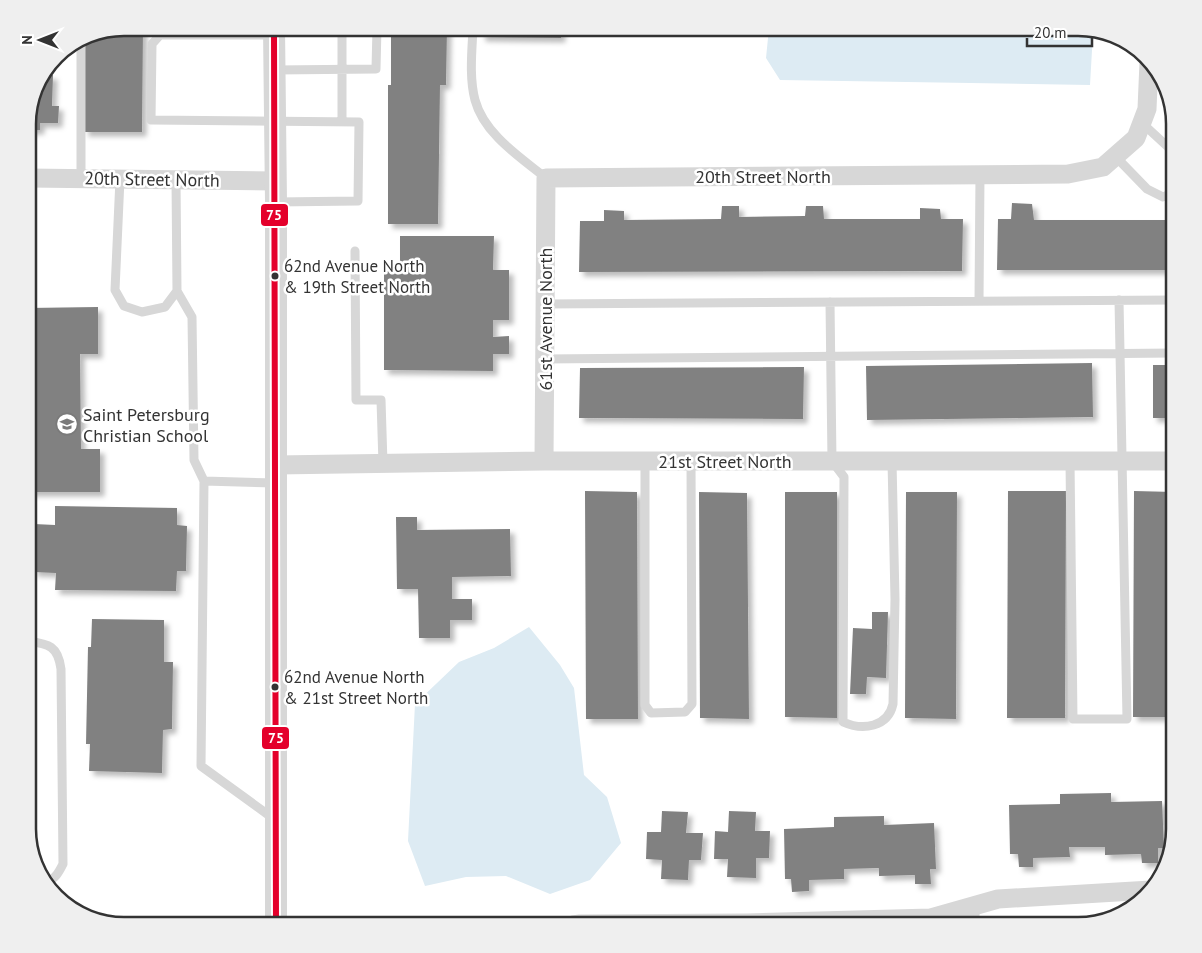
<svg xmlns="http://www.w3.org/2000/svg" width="1202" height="953" viewBox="0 0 1202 953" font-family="'PT Sans',sans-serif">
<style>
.water{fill:#ddebf3}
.building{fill:#818181;filter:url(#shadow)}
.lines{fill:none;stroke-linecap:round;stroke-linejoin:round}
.service{stroke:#d7d7d7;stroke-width:9}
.minor{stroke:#d7d7d7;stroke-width:19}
.tertiary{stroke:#d7d7d7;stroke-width:22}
.bus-1-casing{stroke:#fff;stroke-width:10}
.bus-1{stroke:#e4002b;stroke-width:6}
.bus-dot{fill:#333;stroke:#fff;stroke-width:2}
.labels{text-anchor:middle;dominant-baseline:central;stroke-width:5;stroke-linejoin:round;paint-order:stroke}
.bus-label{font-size:17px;fill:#333;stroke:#fff;text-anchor:start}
.street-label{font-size:18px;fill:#333;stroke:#fff}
.poi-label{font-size:18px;fill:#333;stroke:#fff;text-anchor:start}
.rim{fill:none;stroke:#333;stroke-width:2.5}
.line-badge{stroke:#fff;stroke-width:2}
.badge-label{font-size:14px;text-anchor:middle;font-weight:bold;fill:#fff}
</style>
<defs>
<filter id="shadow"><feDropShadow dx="4.5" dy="4.5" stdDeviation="2.5" flood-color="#0004"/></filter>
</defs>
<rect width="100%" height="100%" fill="#fff"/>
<path class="water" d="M769,28H1078L1093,33L1090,85L780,80L766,58Z
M529,627L560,665L574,688L584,775L607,797L621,843L590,880L550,894L506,876L466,877L425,886L408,841L415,704L459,662L494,648Z"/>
<path class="building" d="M124,28H143L142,132H84L85,42Z
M391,28H447L446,85H440L438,224H388V85H391Z
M481,28H561V38L481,37Z
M42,75H53L52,106H59L58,123H40V130H30L28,138V118L37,82Z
M1012,203L1032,204L1034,220H1174V270H997L998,219H1011Z
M722,206H739V217L805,216L806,206H823L824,219H920V208L940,209L941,219H963L962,271L579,272L580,221H604V210L624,211V220L721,219Z
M400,236H494L493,270H509V320H493V337L509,336V354H493V371L384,370V269H400Z
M98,307V354H80L81,449H100V492H28V308Z
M1092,363L1093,417L867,420L866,366Z
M1153,365H1174V418H1153Z
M804,367L803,419L579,418L580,368Z
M585,491L637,492L638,719H586Z
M1008,491H1066L1065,718H1007Z
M1134,491L1174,492V717H1133Z
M699,492L747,493L749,719L700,718Z
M785,492H837V718L785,717Z
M906,492H957L956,719L905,718Z
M55,506L177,508V525L187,526L186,571H177L176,591L55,590L56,573L33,572L34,524L55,525Z
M396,517H417V530L510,529L511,576L452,577V599H472V620H450V638H419L418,589H397Z
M872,612H888L886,678L867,677L866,694H850L853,628L872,629Z
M92,619L164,620V662H173L172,729L163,730L162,773L89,771L90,744H86L88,647H91Z
M1111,793V802L1162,801L1164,848H1158V863H1142L1141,854L1105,855V847H1069L1070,857L1033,858V867H1019L1018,854H1010L1009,805L1060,804V794Z
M662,811L688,812L686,833H703L701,860H689L688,880L661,879L662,860L646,859L647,832H661Z
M729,811L756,812L755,831H770L769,858H756V878L727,877L728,859H714L715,831L728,832Z
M884,816V825L934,823L936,869H930L931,884H915V875L879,876V868L844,869V879L809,880V891L792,892L791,879H785L784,829L834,827V817Z"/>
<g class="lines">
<path class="service" d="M160,28V35H274
M473,28C472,51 469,77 475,100C484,134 520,157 546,178
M160,35L152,44L151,120L359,122L358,201L276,202
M275,70L376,69L377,28
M342,122V28
M1142,123L1168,147L1174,157
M1115,156L1147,189L1163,197L1174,192
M81,179V44
M120,179L115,290L124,306L142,312L165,307L177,291
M176,180L177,291L192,317L194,460L204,481L201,766L274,819
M355,251L356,400H381L383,464
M979,301L980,175
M830,302L832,461L844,477L843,722C863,731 888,727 893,704L895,599L892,461
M545,304L1174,300
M545,359L1174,353
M645,461V705L651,713L685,712L692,704L691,461
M1070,461L1073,719H1127L1119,300
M204,481L276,483
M28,641C49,644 58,646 61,669L63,864C59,872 55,880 45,882
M975,905V925"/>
<path class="minor" d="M28,178L276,181
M544,461L546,178L1068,174L1103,167L1136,138L1147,109L1149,62
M276,465L544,461H1174
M573,925L580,924L747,923L931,918L998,899L1151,890"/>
<path class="tertiary" d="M274,28L276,202V925"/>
<g class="bus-1-casing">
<path id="bus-1" d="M274,28L276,925"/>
</g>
<use href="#bus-1" class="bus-1"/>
</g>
<defs>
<g id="school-ring" transform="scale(1.125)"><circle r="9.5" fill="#fff" stroke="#7a7a7a" stroke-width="1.5"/><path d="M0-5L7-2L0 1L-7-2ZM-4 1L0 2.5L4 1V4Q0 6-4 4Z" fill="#7a7a7a"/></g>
</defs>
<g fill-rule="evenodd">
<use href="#school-ring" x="67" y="424"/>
</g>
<g class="bus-dot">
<circle cx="275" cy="276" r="4.5"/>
<circle cx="275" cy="687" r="4.5"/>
</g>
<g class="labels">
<g class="bus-label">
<text x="284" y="266">62nd Avenue North<tspan x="284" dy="21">&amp; 19th Street North</tspan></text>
<text x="284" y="677">62nd Avenue North<tspan x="284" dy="21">&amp; 21st Street North</tspan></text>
</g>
<g class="street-label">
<text x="763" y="176">20th Street North</text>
<text transform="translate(152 179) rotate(1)">20th Street North</text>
<text transform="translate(545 319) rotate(-90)">61st Avenue North</text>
<text x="725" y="461">21st Street North</text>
</g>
<g class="poi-label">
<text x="83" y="414">Saint Petersburg<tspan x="83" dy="21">Christian School</tspan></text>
</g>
</g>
<path d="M0 0H1202V953H0ZM124 36H1078A88 88 0 0 1 1166 124V829A88 88 0 0 1 1078 917H124A88 88 0 0 1 36 829V124A88 88 0 0 1 124 36Z" fill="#efefef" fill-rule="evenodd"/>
<path class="rim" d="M124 36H1078A88 88 0 0 1 1166 124V829A88 88 0 0 1 1078 917H124A88 88 0 0 1 36 829V124A88 88 0 0 1 124 36Z"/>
<g class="line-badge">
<rect x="260" y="203" width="29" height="24" rx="5" fill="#e4002b"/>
<rect x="261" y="726" width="29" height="24" rx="5" fill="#e4002b"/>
</g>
<g class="badge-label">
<text x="274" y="220">75</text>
<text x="276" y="743">75</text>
</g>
<g transform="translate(40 40) rotate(270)" stroke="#ffffff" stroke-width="4" paint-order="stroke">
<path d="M0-4L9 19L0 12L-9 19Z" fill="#333333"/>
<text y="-8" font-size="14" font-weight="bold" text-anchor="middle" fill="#333333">N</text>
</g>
<path d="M1027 38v8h65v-8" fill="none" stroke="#333333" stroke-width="2.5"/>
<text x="1034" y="38" font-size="15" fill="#333333" stroke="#ffffff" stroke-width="4" paint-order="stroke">20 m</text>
</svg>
